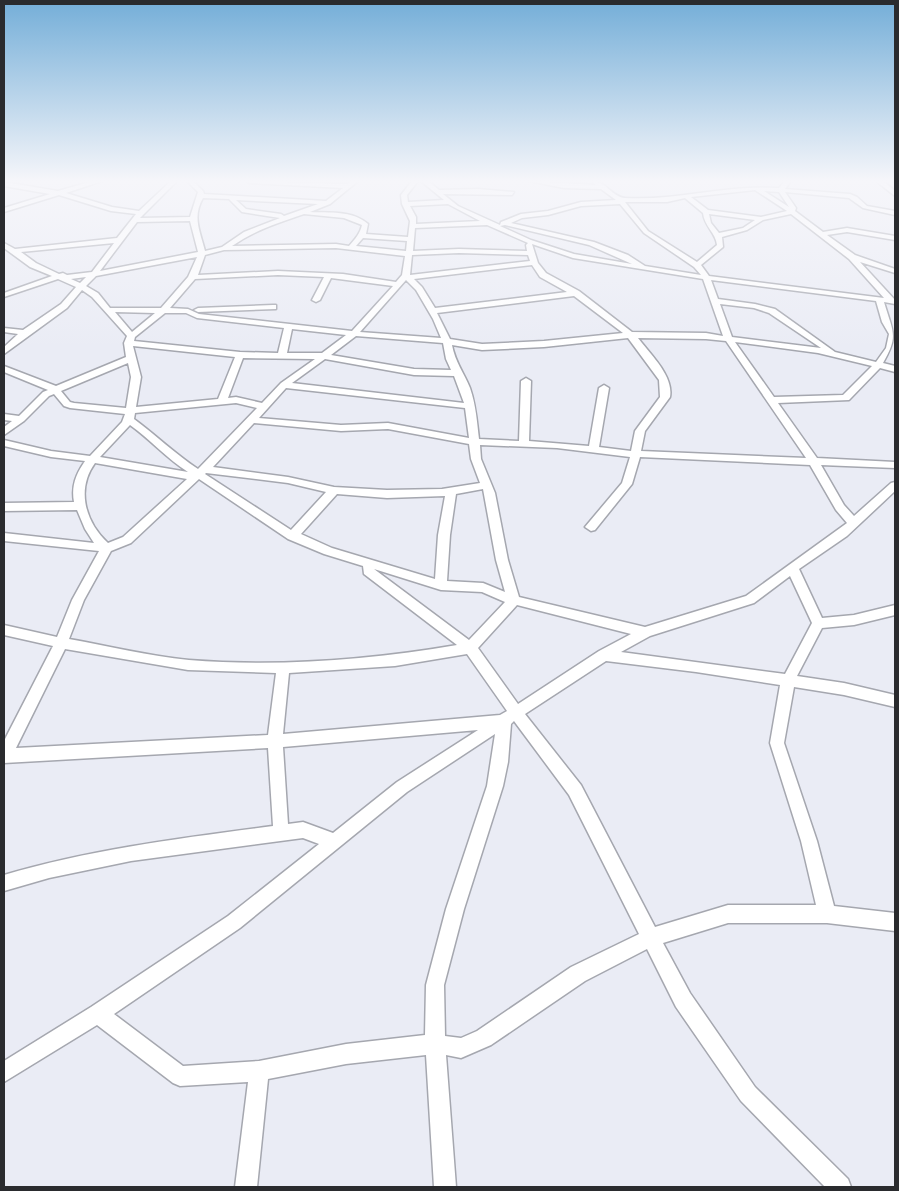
<svg xmlns="http://www.w3.org/2000/svg" width="899" height="1191" viewBox="0 0 899 1191" font-family="Helvetica,sans-serif">
<style>
.lines{fill:none;stroke-linecap:round;stroke-linejoin:round}
.minor-casing{stroke:#a5a7af;stroke-width:3}
.minor{fill:#fff;fill-rule:evenodd}
</style>
<rect width="100%" height="100%" fill="#eaecf5"/>
<g class="lines">
<g class="minor-casing">
<path id="minor" d="M93,181H102L66,193L112,207L139,211L171,181H177L140,218L190,217L198,192L187,181H193L203,191L204,194L326,201L343,188L249,183L246,181L347,184L351,181H358L330,204L310,212C329,213 352,210 368,224L366,234L408,237L410,221L402,204L401,195L412,181H418L407,195L408,202L444,200L421,181H428L439,190L478,189L514,192L512,195L443,194L458,206L500,225L501,222L521,214L548,211L581,202L616,200L601,189L564,188L529,181L596,185L592,181C606,181 612,197 625,198C677,201 726,184 779,188L785,181H791L785,189L850,194L857,197L867,206L895,211V215L863,208L849,198L785,192L796,208L795,211L823,232L847,228L895,236V240L847,232L827,235L855,255L895,269V273L860,262L895,300V304L884,302C893,333 899,335 883,363L895,366V372L880,368L849,400L778,403L817,458L895,462V468L821,465L844,505L854,516L891,483L895,482V491L847,536L799,569L822,618L854,615L895,605V615L854,625L822,628L797,676L844,683L895,695V707L844,695L794,687L784,743L817,841L834,906L895,913V931L827,923H728L663,943L690,993L755,1087L848,1179L851,1187H825L741,1101L676,1007L647,949L585,981L491,1045L461,1058L446,1055L456,1187H434L426,1055L346,1064L268,1079L257,1187H235L248,1082L180,1086L173,1083L97,1025L4,1082V1061L91,1007L228,916L319,844L303,838L131,861L49,878L4,891V875C92,849 182,838 273,826L268,748L4,763V741L53,646L4,635V625L57,637L72,600L99,551L4,541V533L94,543L85,529L77,510L4,511V503L74,502C71,486 76,474 85,461L51,457L4,446V440L51,451L90,456L122,422L125,414L70,408L64,406L54,394L49,396L24,421L4,435V427L12,421L4,420V414L19,416L43,392L48,390L4,372V366L56,386L126,357L124,343L127,336L92,297L82,290L67,308L4,354V347L18,334L4,332V328L23,330L61,304L76,287L58,279L4,297V293L52,276L30,267L4,248V243L15,249L117,238L136,214L111,211L59,195L4,212V208L50,194L4,186V182L58,191ZM755,190L787,211L761,217L708,210L691,197ZM764,191L779,192L789,207ZM203,198L229,199L242,212L280,218L244,232L222,247L205,251C200,231 192,217 203,198ZM685,198L703,213C704,226 716,233 717,245L697,262L648,231L625,202H667ZM236,200L318,204L284,216L281,214L246,209ZM448,204L480,221L416,224V217L410,206ZM620,204L644,233L694,267L701,275L645,266L628,255L594,242L511,223L522,218L548,215L581,206ZM304,214L344,218L362,225C360,234 355,239 349,246L336,244L232,246C255,230 278,223 304,214ZM709,214L755,220L743,228L719,233L711,223ZM791,214L849,259L884,298L709,276L701,265L723,247L722,237L747,230L763,220ZM190,221L198,252L100,271L137,222ZM487,225L528,243L526,245L527,251L459,249L413,251L415,228ZM505,225L589,245L632,264L574,254L531,240L500,226ZM363,238L407,241L406,251L356,246ZM114,243L92,272L67,275L63,273L59,274L36,263L21,252ZM532,244L573,258L703,279L723,336L706,333L632,332L579,291L546,273L538,263ZM336,248L405,256L402,275L396,282L343,274L278,271L198,275L205,255L224,250ZM459,253L528,255L530,261L410,275L412,255ZM197,257L188,277L161,308H110L98,293L86,286L96,276ZM532,265L540,277L567,292L435,308L422,287L414,279ZM278,275L324,277L312,300L316,302L320,300L331,278L393,286L352,331L199,314L188,309L170,308L195,279ZM86,277L80,283L71,279ZM406,280L416,290L433,319L441,338L360,332ZM711,280L876,301L882,322L889,334L886,348L876,362L835,352L775,309L755,304L718,299ZM574,296L623,333L544,341L482,344L450,339L437,313ZM720,304L754,308L769,313L821,348L732,337ZM115,312L155,313L132,332ZM165,313H186L197,318L284,328L278,353L240,352L134,341L135,337ZM292,329L346,335L322,353H287ZM356,336L443,343L446,359L451,370L414,369L331,355ZM628,338L659,380L660,397L635,431L631,451L599,447L609,388L604,385L599,388L589,446L529,441L531,381L526,378L521,381L519,441L479,439C477,422 476,405 470,388C464,373 455,362 452,345L482,350L544,347ZM638,338L706,339L726,341L806,458L641,451L645,431L670,397C674,376 650,354 638,338ZM735,342L818,353L872,366L843,395L774,397ZM133,346L235,357L218,399L136,407L141,377ZM243,358L315,359L281,383L262,403L236,397L228,398ZM325,359L414,375L454,376L464,403L292,383ZM128,363L131,377L126,408L74,403L70,402L61,391ZM286,388L465,408L469,438L388,423L341,425L259,418ZM236,403L257,408L198,469C175,454 156,435 134,419L135,413ZM254,423L341,431L388,429L469,444L471,459L480,483L442,489L387,490L334,487L288,477L213,467ZM130,425C151,440 167,459 188,472L100,457ZM480,445L557,448L630,457L622,483L585,527L591,531L595,530L632,484L640,457L810,465L836,510L847,523L746,596L645,627L519,597L508,560L495,493L481,459ZM95,463L187,479L123,537L108,543C85,522 76,489 95,463ZM206,473L288,483L326,492L291,530L205,474ZM199,479L288,539L324,554L363,566L364,574L457,645C369,660 278,667 189,660C149,656 109,646 69,639L84,600L111,551L131,543ZM483,489L496,560L505,592L483,583L447,581L450,535L456,494ZM337,494L387,498L445,496L438,535L435,579L332,548L301,534ZM374,569L441,590L482,592L505,602L469,640ZM790,576L812,623L785,674L621,652L650,636L754,603ZM517,605L631,634L599,651L518,704L478,648ZM65,649L188,670L276,673L268,735L16,748ZM467,654L507,711L500,715L283,734L289,673L395,666ZM606,661L696,672L780,685L770,743L801,841L816,905H728L655,927L581,785L525,714ZM514,721L569,795L639,934L571,967L477,1031L461,1038L445,1036L444,985L464,909L503,786L508,762L511,724ZM478,730L397,782L333,833L303,822L288,824L283,747ZM495,734L487,786L446,909L426,985L425,1035L346,1044L259,1061L183,1066L114,1014L240,928L407,792Z
M876,181H883L895,191V196Z
M273,305H276V309L198,312L194,310L198,308Z"/>
</g>
<use href="#minor" class="minor"/>
</g>
<linearGradient id="sky" x2="0" y2="1"><stop stop-color="#74aed8"/><stop offset="0.52" stop-color="#f6f6fa"/><stop offset="1" stop-color="#f6f6fa" stop-opacity="0"/></linearGradient>
<rect width="899" height="348" fill="url(#sky)"/>
<rect width="899" height="1191" fill="none" stroke="#2a2b2e" stroke-width="10"/>
</svg>
